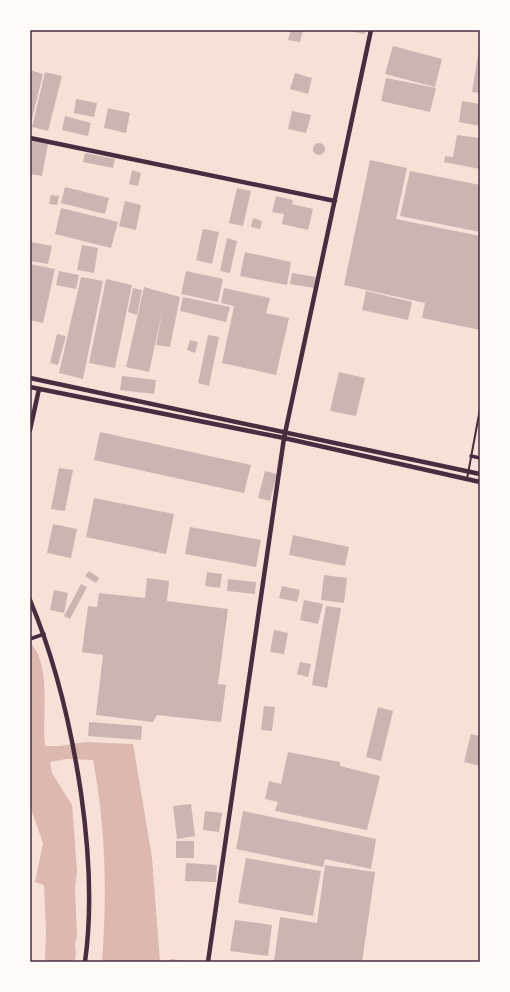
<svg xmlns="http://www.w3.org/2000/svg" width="510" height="992" viewBox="0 0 510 992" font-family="Georgia,serif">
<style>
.water{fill:#dcb8b0}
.building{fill:#ccb4b1}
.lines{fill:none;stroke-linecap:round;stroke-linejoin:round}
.service{stroke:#4a2c40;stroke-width:2}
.minor{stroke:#4a2c40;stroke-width:3.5}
.tertiary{stroke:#4a2c40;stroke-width:4.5}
.neatline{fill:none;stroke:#4a2c40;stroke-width:1.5}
</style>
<rect width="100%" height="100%" fill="#f7e1d7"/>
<path class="water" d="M30,641C32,646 38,651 39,657C49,684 42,718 45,746H60L85,742L133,744L152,858L160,962H102C107,895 106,827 93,760L66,759L50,762L52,773L72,805L73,816L77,871L75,889L77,935L75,944L76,953L75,962H45L46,930L44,885L35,882L43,843L30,806Z"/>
<path class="building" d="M291,30H303L300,42L288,40Z
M344,30H365V34Z
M393,46L442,59L435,87L385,74Z
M479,49H480V93L472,92Z
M30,70L43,74L31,123H30Z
M45,72L62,76L48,131L32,127Z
M295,73L312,78L308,94L290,89Z
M386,78L436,88L430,112L381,101Z
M76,99L97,103L94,117L74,113Z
M462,101L480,104V126L459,122Z
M108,108L130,113L126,133L104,128Z
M292,111L311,115L306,133L288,129Z
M65,116L91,123L88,136L62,130Z
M457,135L480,138V169L444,162L445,156L453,157Z
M30,141L48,144L42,176L30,174Z
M313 149a6 6 0 1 1 12 0a6 6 0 1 1-12 0Z
M85,153L115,159L113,168L83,162Z
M370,160L407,168L396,219L480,236V330L422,318L425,303L344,285Z
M132,170L141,173L138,186L129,184Z
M410,171L480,185V232L400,216Z
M65,187L109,198L105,214L61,203Z
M237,188L251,191L243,226L229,223Z
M51,195L59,196L57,205L49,204Z
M276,196L293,200L292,204L313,209L308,230L282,224L284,214L272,212Z
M125,201L141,205L136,230L119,226Z
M61,208L118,222L111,248L55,234Z
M253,218L262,221L260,229L251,227Z
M203,229L219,232L212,264L196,260Z
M227,238L237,241L230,273L220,271Z
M31,242L52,246L48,264L30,261Z
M82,245L98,248L94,273L77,270Z
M245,252L291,262L287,285L240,276Z
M30,264L55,269L43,323L30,320Z
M59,271L79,275L76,289L56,285Z
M186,271L223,279L218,302L181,294Z
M292,273L316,277L314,288L290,284Z
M81,277L103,281L83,379L59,373Z
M106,279L132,285L115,368L89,363Z
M144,287L180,297L170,347L156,345L163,308L149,372L126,367Z
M133,288L142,290L137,315L128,312Z
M224,288L270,298L266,313L252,310L289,318L276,375L222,363L234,306L221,303Z
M366,291L412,302L408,320L362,310Z
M183,297L230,307L226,322L180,311Z
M57,334L66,336L58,365L50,363Z
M208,335L219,337L209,386L198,383Z
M190,340L198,342L195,353L187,350Z
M339,372L365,378L356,416L330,411Z
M122,376L156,380L154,394L120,390Z
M100,432L251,465L244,493L94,460Z
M59,468L73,470L65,511L51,509Z
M265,471L277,474L270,501L258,498Z
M94,498L174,514L166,554L86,537Z
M53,524L77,529L71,558L47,553Z
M190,527L261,540L256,567L185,554Z
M293,535L349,547L345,566L289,555Z
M89,571L99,578L96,583L85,576Z
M207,572L222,574L220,588L205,586Z
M324,575L347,578L344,603L321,600Z
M147,578L169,581L167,601L228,609L218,684L226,685L221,722L157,715L153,722L96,715L103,655L82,652L88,606L97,607L99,593L145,598Z
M228,579L256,582L255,594L227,591Z
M81,584L87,587L70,619L64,616Z
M282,586L300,590L297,602L279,598Z
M54,590L68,593L64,613L50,610Z
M304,600L323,604L318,624L300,620Z
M326,606L341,608L327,688L312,685Z
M274,630L288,633L284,654L270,652Z
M300,662L311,664L308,677L297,674Z
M264,706L275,707L272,731L261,730Z
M378,707L393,711L381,761L366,757Z
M89,722L142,726L141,740L88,736Z
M471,734L480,736V766L464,762Z
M288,752L340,762V766L380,776L367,830L275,811L278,802L265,799L269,781L281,784Z
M191,804L195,836L177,839L173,806Z
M205,811L222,813L219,832L203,830Z
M243,811L376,839L371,869L325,859L323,867L236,849Z
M176,841H194V858H176Z
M246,858L321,871L313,916L238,903Z
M186,863L217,865L216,882L185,881Z
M325,865L375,872L362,962H274L280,917L317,923Z
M235,920L272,925L268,956L230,951Z
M171,959L184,961V962H170Z"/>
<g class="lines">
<path class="service" d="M467,479L480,409"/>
<path class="minor" d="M471,456L480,458
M30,639L44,634"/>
<path class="tertiary" d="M30,138L335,201
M30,378L480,474
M30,387L284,438L480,482
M30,430L39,389
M30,600C56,662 71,726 81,793C89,849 93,905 85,962
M208,962L284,438L371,30"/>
</g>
<rect width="510" height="992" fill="none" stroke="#fffaf5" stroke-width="62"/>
<rect x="31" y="31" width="448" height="930" class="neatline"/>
</svg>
